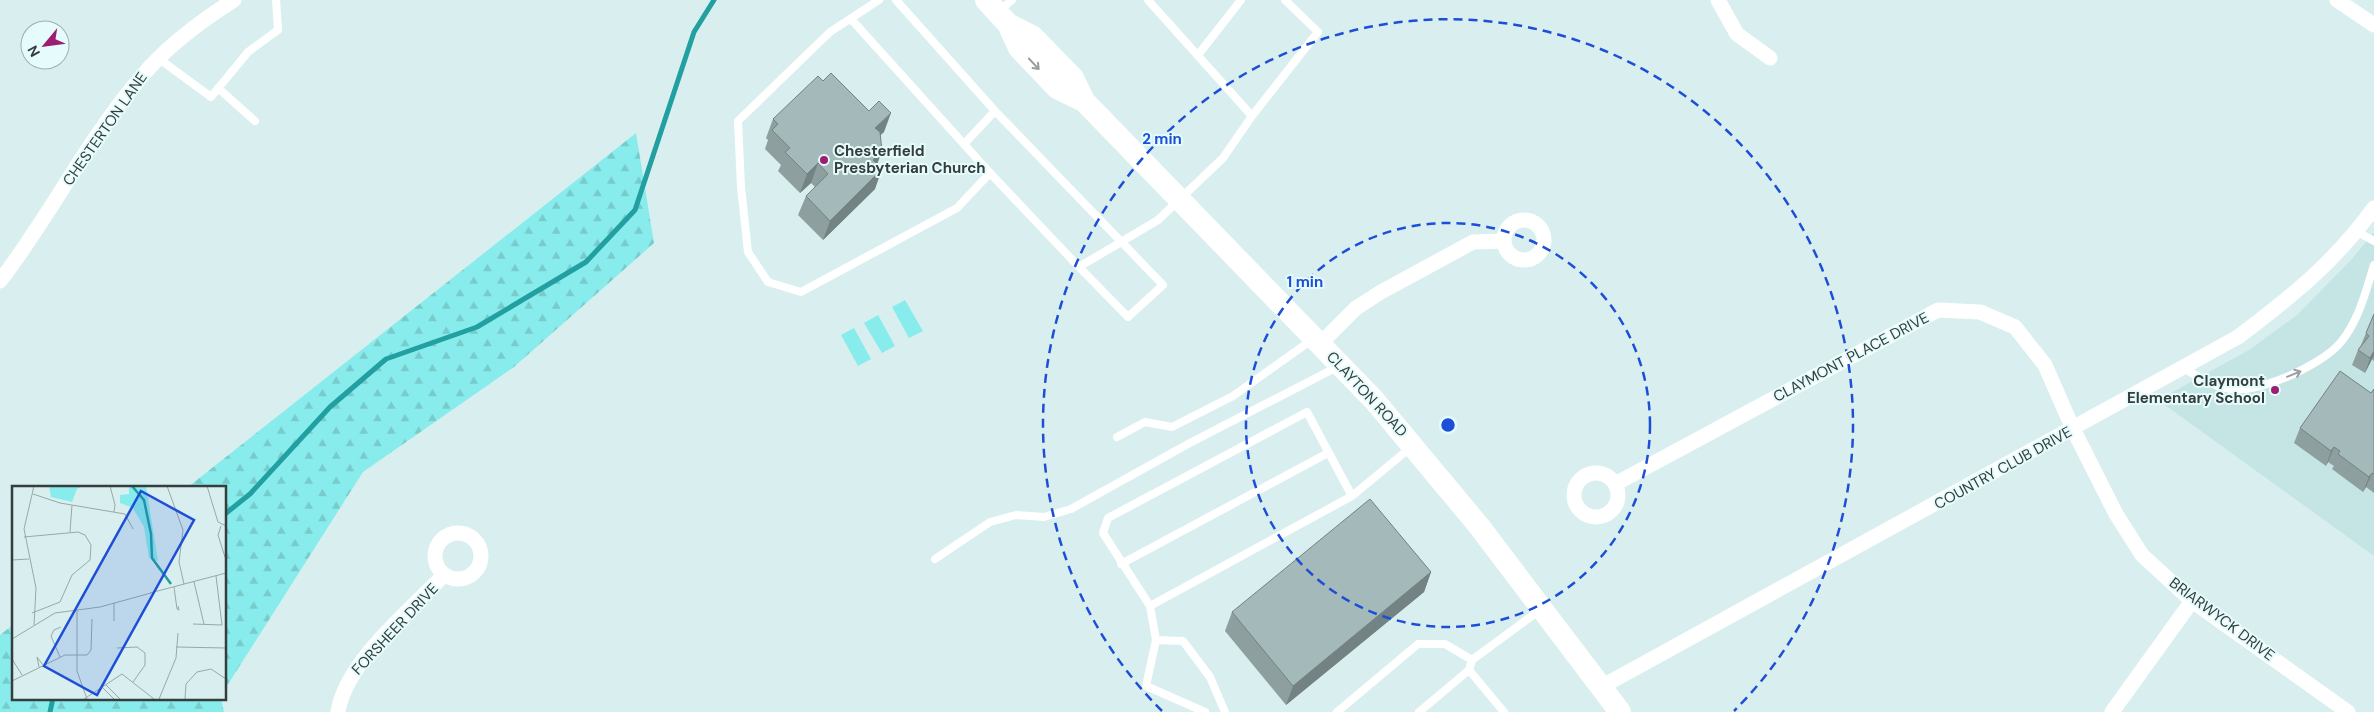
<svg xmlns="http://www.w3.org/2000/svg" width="2374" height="712" viewBox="0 0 2374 712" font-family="'DM Sans',sans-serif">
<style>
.built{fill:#c5e5e4}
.forest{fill:url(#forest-firs)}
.pitch{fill:#89ecec}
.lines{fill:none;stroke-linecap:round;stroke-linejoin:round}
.stream{stroke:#229fa0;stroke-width:5}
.service{stroke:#fff;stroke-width:8}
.minor{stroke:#fff;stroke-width:15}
.secondary{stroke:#fff;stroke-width:22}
.wall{fill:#8d9f9f}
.shaded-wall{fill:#738282}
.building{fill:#a4b9b9;stroke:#738282}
.oneway{stroke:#9a9e9e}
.ring{fill:none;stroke:#1d4ed8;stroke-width:2.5;stroke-dasharray:9 6}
.poi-dot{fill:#9c1d71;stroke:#e6fcfc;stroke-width:2}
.labels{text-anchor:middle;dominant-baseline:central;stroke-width:4;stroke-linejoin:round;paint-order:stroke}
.street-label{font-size:15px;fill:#353d3d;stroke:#e6fcfc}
.poi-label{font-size:15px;font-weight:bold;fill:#353d3d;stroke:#e6fcfc;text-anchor:start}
.inset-river{fill:none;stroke:#229fa0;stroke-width:2.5}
.inset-road{fill:none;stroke:#97a8a8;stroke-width:1}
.view{fill:#1d4ed8;fill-opacity:0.15;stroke:#1d4ed8;stroke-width:2.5}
.inset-edge{fill:none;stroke:#353d3d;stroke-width:2.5}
.centre{fill:#1d4ed8;stroke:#e6fcfc;stroke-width:2.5}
.ring-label{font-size:15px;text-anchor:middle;font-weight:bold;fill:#1d4ed8;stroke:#e6fcfc;stroke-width:4;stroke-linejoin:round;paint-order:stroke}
</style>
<defs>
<pattern id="forest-firs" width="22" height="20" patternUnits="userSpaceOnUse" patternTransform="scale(1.25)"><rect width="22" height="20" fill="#89ecec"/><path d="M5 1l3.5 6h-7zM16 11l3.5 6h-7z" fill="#77cbcb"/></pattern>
</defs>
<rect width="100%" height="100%" fill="#d9efef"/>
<path class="built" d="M2374,232V556L2158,400L2249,350L2297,315L2351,260Z"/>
<path class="forest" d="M636,133L654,243L514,367L363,472L225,689V487H188Z
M14,624V698H221L224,712H0V635Z"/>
<path class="pitch" d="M905,300L923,331L909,338L892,307Z
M878,315L895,346L882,353L864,323Z
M854,328L871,359L858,366L841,335Z"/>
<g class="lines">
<path class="stream" d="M225,514L250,494L330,407L386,359L477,327L586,262L635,210L694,32L714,0
M50,712L53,698"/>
<path class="service" d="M896,0L995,111
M999,11L1012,0
M851,19L990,173L957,208L801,292L768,282L748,252L741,187L738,121L830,32L879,0
M1198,55L1241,0
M158,58L211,97L248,52L278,30L276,0
M218,88L255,121
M1252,116L1318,32L1285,0
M965,143L995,111L1163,285L1128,317L1079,267
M990,173L1079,267L1158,220L1223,158L1252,116L1148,0
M2356,231L2374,241
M2183,368C2196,375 2210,385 2224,388C2255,396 2321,366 2341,342C2359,320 2366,291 2374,265
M1117,437L1145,422L1172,427L1233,396L1313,339
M1352,496L1307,412L1108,518L1103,533L1150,606L1352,496L1410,448
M935,559L990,522L1016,515L1044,517L1071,509L1188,444L1339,366
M1121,564L1328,453
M1150,606L1156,640L1146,686L1205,712
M1156,640L1183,641L1210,677L1225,712
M1469,670L1504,712
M1337,712L1418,644H1445L1472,660
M1419,712L1469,670L1472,660L1540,610"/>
<path class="minor" d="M1718,0L1737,34L1770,58
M2337,0L2374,25
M1504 240a20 20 0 1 1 40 0a20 20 0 1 1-40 0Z
M0,281C51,215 88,138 143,75C168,45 201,21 234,0
M1320,344L1356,308L1381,292L1473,242L1504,241
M1574 495a22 22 0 1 1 44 0a22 22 0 1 1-44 0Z
M1615,484L1938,310L1980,312L2015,327L2045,365L2073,429L2116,514L2142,555L2192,601L2348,712
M435 556a23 23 0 1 1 46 0a23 23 0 1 1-46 0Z
M1601,687L2238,337C2292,296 2334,263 2374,208
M338,712C345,663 410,610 444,575
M2112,712L2192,601"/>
<path class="secondary" d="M986,0L1008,24L1032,36L1073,78L1084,101
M1008,24L1019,48L1057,88L1084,101L1374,400L1479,526L1620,712"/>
</g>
<path class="wall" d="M823,81L884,132L880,135L882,151L877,164L875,189L823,240L798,215L806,196L815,187L811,183L800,193L778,171L781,165L765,149L768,140L766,138L773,119Z
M2374,314V361L2372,359L2365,373L2352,365L2358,350L2361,345Z
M2374,389V493L2366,487L2363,492L2332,469L2334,466L2328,462L2326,466L2294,443L2300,428L2371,393Z
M1431,572L1424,592L1286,705L1225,631L1232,612Z"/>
<path class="shaded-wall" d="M891,113L884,132L868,147L875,128Z
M882,151L875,170L873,160Z
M818,163L811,183L800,193L807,174Z
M882,169L875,189L823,240L830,221Z
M2374,351V355L2365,373L2370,358Z
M2334,447L2328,462L2326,466L2331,451Z
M2372,473L2366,487L2363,492L2369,477Z
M1431,572L1424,592L1286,705L1293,686Z"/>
<path class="building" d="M831,73L869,111L879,101L891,113L875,128L880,132L882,151L873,160L882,169L830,221L806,196L828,174L818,163L807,174L785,152L790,148L772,130L778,124L773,119L818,76L823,81Z
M2374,314V351L2370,358L2358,350L2369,336L2366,333Z
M2340,371L2371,393L2374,389V474L2372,473L2369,477L2338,454L2340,451L2334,447L2331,451L2300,428Z
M1370,499L1431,572L1293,686L1232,612Z"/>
<defs><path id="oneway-shaft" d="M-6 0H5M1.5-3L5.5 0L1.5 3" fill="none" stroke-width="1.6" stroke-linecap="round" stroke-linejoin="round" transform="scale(1.25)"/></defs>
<g class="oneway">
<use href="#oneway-shaft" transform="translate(1034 64) rotate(47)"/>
<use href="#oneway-shaft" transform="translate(2294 374) rotate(-22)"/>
</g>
<g class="ring">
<circle cx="1448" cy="425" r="202"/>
<path d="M1162 711A405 405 0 1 1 1734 711"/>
</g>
<g class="poi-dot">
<circle cx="824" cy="160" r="5"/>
<circle cx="2275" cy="390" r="5"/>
</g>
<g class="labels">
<g class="street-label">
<text transform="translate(105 129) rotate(-55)">CHESTERTON LANE</text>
<text transform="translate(1851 357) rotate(-28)">CLAYMONT PLACE DRIVE</text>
<text transform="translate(1367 394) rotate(47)">CLAYTON ROAD</text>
<text transform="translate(2003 468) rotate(-29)">COUNTRY CLUB DRIVE</text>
<text transform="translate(2222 619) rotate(37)">BRIARWYCK DRIVE</text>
<text transform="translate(395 629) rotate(-47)">FORSHEER DRIVE</text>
</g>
<g class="poi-label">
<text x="834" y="151">Chesterfield<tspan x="834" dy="17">Presbyterian Church</tspan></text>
<text x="2265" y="381" text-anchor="end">Claymont<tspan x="2265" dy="17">Elementary School</tspan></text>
</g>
</g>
<g transform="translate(12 486)">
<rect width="214" height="214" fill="#d9efef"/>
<path d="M37,0H71L65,3L60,16L39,11ZM117,0H134L146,75L137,72L132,41L121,22L108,17V9L117,8Z" fill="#89ecec"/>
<path class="inset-river" d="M120,0L132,14L139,48L140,72L159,98"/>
<path class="inset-road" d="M22,0L12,43L24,102L22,139M98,0L103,19L102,26M155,0L171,44L167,76L172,98M195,0L206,36L214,40M21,8L48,17L113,28L121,43M209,40L206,49L213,71M58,46L60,19M12,51L66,46L73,49L79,59L78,74L60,89L48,116L20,127M0,74L17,73M182,96L192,138M162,101L165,123L167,124L166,120M138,107L214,87M102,117V135M65,124V185L75,213M181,138L210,139L204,90M0,153L43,127L88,121L139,107M164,161L214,162M105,162L125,161L133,167V179L121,196M48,171L39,150L42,144L49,141M0,173L10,189M27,181L25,171L31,179M0,195L53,169H75L79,164L80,133M94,199L108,213M91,202L102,213M72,213L110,188L142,213M147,213L164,172L166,147M173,213L174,198L185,186L199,183L214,193"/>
<path class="view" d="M129,5L182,34L85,209L32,180Z"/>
<rect width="214" height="214" class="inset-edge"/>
</g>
<circle cx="1448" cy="425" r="8" class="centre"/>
<g class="ring-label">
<text x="1162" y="144">2 min</text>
<text x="1305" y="287">1 min</text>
</g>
<g transform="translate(45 45) rotate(241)"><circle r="24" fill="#e6fcfc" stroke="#9fb0b0"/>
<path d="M0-4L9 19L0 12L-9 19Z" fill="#9c1d71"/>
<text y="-8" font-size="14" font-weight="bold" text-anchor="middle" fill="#353d3d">N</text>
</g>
</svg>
